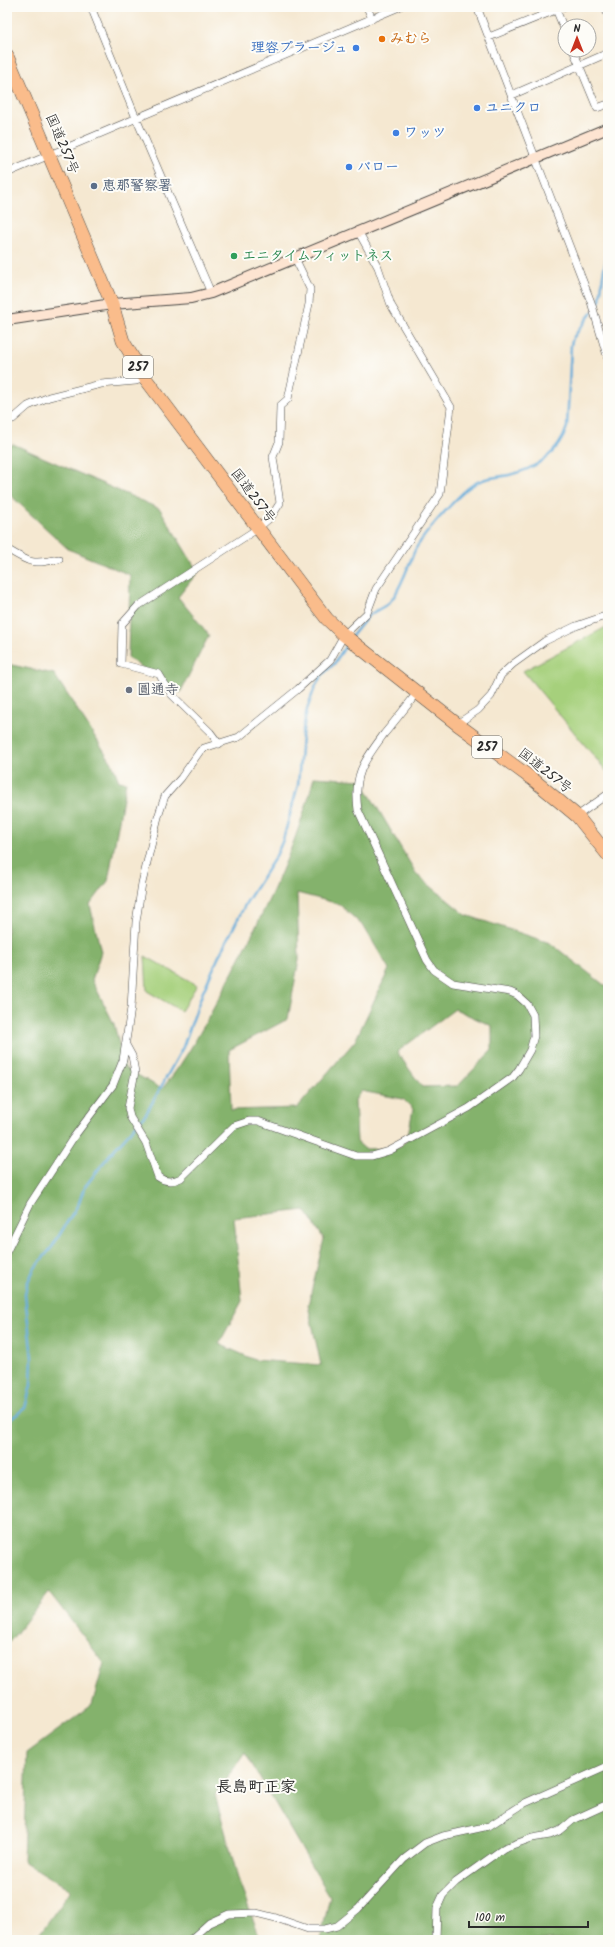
<svg xmlns="http://www.w3.org/2000/svg" width="615" height="1947" viewBox="0 0 615 1947" font-family="Kalam,'Klee One',sans-serif">
<style>
.green{fill:#a6d07c;stroke:#687e54}
.forest{fill:#84b26c;stroke:#586e4c;fill-rule:evenodd}
.lines{fill:none;stroke-linecap:round;stroke-linejoin:round}
.stream{stroke:#62aad9;stroke-width:2.5}
.street-casing{stroke:#494744;stroke-width:8}
.secondary-casing{stroke:#494744;stroke-width:12}
.highway-casing{stroke:#494744;stroke-width:14}
.street{stroke:#fff;stroke-width:7}
.secondary{stroke:#fde4d1;stroke-width:10}
.highway{stroke:#fabc8b;stroke-width:13}
.food-dot{fill:#e8710a;stroke:#fdfcf7;stroke-width:1.5}
.shop-dot{fill:#3f7fe0;stroke:#fdfcf7;stroke-width:1.5}
.service-dot{fill:#5c6f8a;stroke:#fdfcf7;stroke-width:1.5}
.leisure-dot{fill:#2e9e5b;stroke:#fdfcf7;stroke-width:1.5}
.worship-dot{fill:#6b7280;stroke:#fdfcf7;stroke-width:1.5}
.labels{text-anchor:middle;dominant-baseline:central;stroke-width:4;stroke-linejoin:round;paint-order:stroke}
.shield{fill:#fdfcf7;stroke:#6a6a68;stroke-width:1}
.shield-label{font-size:13px;font-weight:bold;fill:#2b2b2b}
.food-label{font-size:14px;font-weight:bold;fill:#c56008;stroke:#fdfcf7;text-anchor:start}
.shop-label{font-size:14px;font-weight:bold;fill:#366cbe;stroke:#fdfcf7;text-anchor:start}
.street-label{font-size:14px;fill:#2b2b2b;stroke:#fdfcf7}
.service-label{font-size:14px;font-weight:bold;fill:#4e5e75;stroke:#fdfcf7;text-anchor:start}
.leisure-label{font-size:14px;font-weight:bold;fill:#27864d;stroke:#fdfcf7;text-anchor:start}
.worship-label{font-size:14px;font-weight:bold;fill:#5b616d;stroke:#fdfcf7;text-anchor:start}
.quarter-label{font-size:16px;font-weight:bold;fill:#2b2b2b;stroke:#fdfcf7}
</style>
<rect width="100%" height="100%" fill="#fdfcf7"/>
<filter id="ink" filterUnits="userSpaceOnUse"><feTurbulence type="fractalNoise" baseFrequency=".025" numOctaves="2"/><feDisplacementMap in="SourceGraphic" scale="8" xChannelSelector="R" yChannelSelector="G"/><feConvolveMatrix kernelMatrix="1 2 1 2 8 2 1 2 1" color-interpolation-filters="sRGB"/></filter>
<filter id="wash" filterUnits="userSpaceOnUse"><feTurbulence type="fractalNoise" baseFrequency=".012" numOctaves="4" result="noise"/><feDisplacementMap in="SourceGraphic" scale="16" xChannelSelector="R" yChannelSelector="G"/><feGaussianBlur stdDeviation="0.9" result="paint"/><feColorMatrix in="noise" values="0 0 0 0 0 0 0 0 0 0 0 0 0 0 0 0 0 1.4 0 .05"/><feComposite in="paint" operator="in"/></filter>
<g filter="url(#wash)">
<rect width="100%" height="100%" fill="#f5e8d1"/>
<path class="green" d="M608,626V773L523,671Z
M145,956L197,985L181,1011L147,991Z"/>
<path class="forest" d="M13,444L160,509L198,572L178,597L209,635L180,693L128,658L130,575L68,549L7,492V448Z
M7,664L54,674L112,763L119,781L126,782L108,881L90,905L101,952L92,980L114,1024L125,1068L162,1089C188,1058 207,1020 227,983C261,918 296,850 314,777L361,780L417,875L466,915L550,943L608,988V1940H320L330,1896C300,1849 275,1800 245,1753L215,1795L240,1885L261,1940H35L71,1890L23,1861L27,1753L92,1705L104,1663L49,1592L7,1645ZM297,893L339,904L364,927L389,969L355,1041L297,1108L231,1110L229,1050L288,1019L299,959ZM455,1009L492,1026V1050L458,1086L422,1087L397,1052ZM361,1091L403,1099L413,1109L407,1140L398,1148L365,1149L357,1142L355,1100ZM305,1210L324,1239L308,1305L321,1365L255,1360L219,1344L242,1301L234,1218Z"/>
<g class="lines">
<path class="stream" d="M595,308L600,300L603,275L608,248
M352,636L369,615L388,604L393,598C403,583 408,566 415,550C423,535 457,496 471,486C483,477 495,478 509,475C535,469 559,454 567,427L571,345L573,338L592,312
M7,1422L25,1408L31,1385L32,1358L25,1295L27,1284L34,1269L52,1247L79,1203L84,1188L111,1153L146,1114L183,1047L202,994L219,956L246,903L276,856L283,840L298,785L302,735L307,709L315,687L322,675L334,664L348,642"/>
</g>
</g>
<g filter="url(#ink)">
<g class="lines">
<g class="street-casing">
<path id="street" d="M7,7H8
M91,7L136,118L211,293
M367,7L372,19
M477,7L591,302L608,359
M555,7L565,31
M605,7L608,15
M489,37L563,7
M573,50L597,108L608,104
M512,95L608,53
M7,173L399,7
M7,421L13,419L28,406L49,397L101,384L136,381L145,378
M7,549C30,563 32,565 59,559
M457,724L478,710L491,696L501,675L513,664L545,641L576,626L608,615
M219,744L210,732L171,694L159,674L121,664L122,624L138,606L257,529L271,517L280,503L273,457L279,442L280,406L288,399L309,304L310,289L295,258
M577,816L608,794
M126,1045L132,1056L135,1072L128,1108L130,1117L146,1143L158,1177C165,1182 173,1182 181,1178L234,1126L249,1121H258L356,1156H372L389,1151L469,1108L513,1077L519,1069L530,1050L534,1036L533,1015L527,1004L517,995L510,992L453,983L434,970L427,960L358,810C353,774 364,761 384,734C395,721 406,707 417,693
M7,1251L30,1204L73,1138L113,1085L123,1060L131,1008L136,922L142,883L158,817L165,796L181,778L200,751L204,748L239,737L298,689L330,660L344,635L367,613L376,589L440,494L451,407L391,305L378,267L358,231
M190,1940L209,1923L229,1914L256,1913L276,1918L308,1929H325L337,1926L358,1909L404,1859L425,1843L443,1836L489,1826L525,1803L608,1766
M436,1940L437,1908L443,1895L456,1882L504,1848L532,1838L550,1835L561,1830L573,1820L608,1804"/>
</g>
<g class="secondary-casing">
<path id="secondary" d="M7,320L112,304L191,298L211,293L608,128"/>
</g>
<g class="highway-casing">
<path id="highway" d="M7,56L112,304L123,341L145,378L310,597L327,619L344,635L457,724L535,781L577,816L608,855"/>
</g>
<use href="#street" class="street"/>
<use href="#secondary" class="secondary"/>
<use href="#highway" class="highway"/>
</g>
</g>
<circle class="food-dot" cx="382" cy="39" r="4"/>
<g class="shop-dot">
<circle cx="356" cy="48" r="4"/>
<circle cx="477" cy="108" r="4"/>
<circle cx="396" cy="133" r="4"/>
<circle cx="349" cy="167" r="4"/>
</g>
<circle class="service-dot" cx="94" cy="186" r="4"/>
<circle class="leisure-dot" cx="234" cy="256" r="4"/>
<circle class="worship-dot" cx="129" cy="690" r="4"/>
<g class="labels">
<g class="shield">
<rect x="123" y="356" width="30" height="22" rx="3"/>
<rect x="472" y="736" width="30" height="22" rx="3"/>
</g>
<g class="shield-label">
<text x="138" y="367">257</text>
<text x="487" y="747">257</text>
</g>
<g class="food-label">
<text x="390" y="39">みむら</text>
</g>
<g class="shop-label">
<text x="348" y="48" text-anchor="end">理容プラージュ</text>
<text x="485" y="108">ユニクロ</text>
<text x="404" y="133">ワッツ</text>
<text x="357" y="167">バロー</text>
</g>
<g class="street-label">
<text transform="translate(62 144) rotate(67)">国道257号</text>
<text transform="translate(253 496) rotate(53)">国道257号</text>
<text transform="translate(545 771) rotate(38)">国道257号</text>
</g>
<g class="service-label">
<text x="102" y="186">恵那警察署</text>
</g>
<g class="leisure-label">
<text x="242" y="256">エニタイムフィットネス</text>
</g>
<g class="worship-label">
<text x="137" y="690">圓通寺</text>
</g>
<g class="quarter-label">
<text x="256" y="1787">長島町正家</text>
</g>
</g>
<rect width="615" height="1947" fill="none" stroke="#fdfcf7" stroke-width="24"/>
<g transform="translate(577 38)"><circle r="19" fill="#fdfcf7" stroke="#a9a8a5"/>
<path d="M0-3L7 15L0 10L-7 15Z" fill="#c8321e"/>
<text y="-6" font-size="11" font-weight="bold" text-anchor="middle" fill="#2b2b2b">N</text>
</g>
<path d="M469 1921v6h119v-6" fill="none" stroke="#2b2b2b" stroke-width="2"/>
<text x="475" y="1921" font-size="12" fill="#2b2b2b" stroke="#fdfcf7" stroke-width="3" paint-order="stroke">100 m</text>
</svg>
